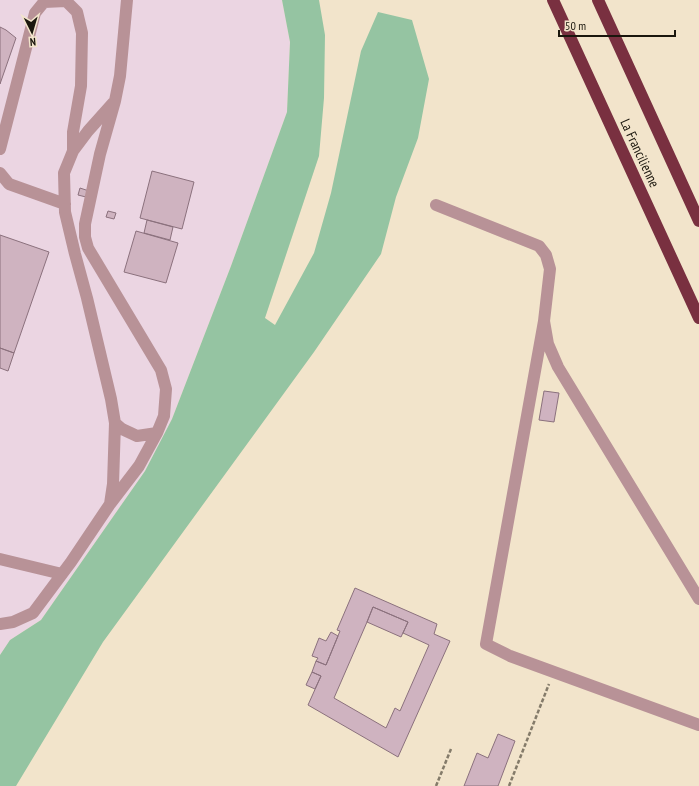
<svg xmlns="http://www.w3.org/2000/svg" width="699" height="786" viewBox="0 0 699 786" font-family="'PT Sans Narrow',sans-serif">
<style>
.industrial{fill:#ebd5e2}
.green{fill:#95c4a2}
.building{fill:#cfb3c0;stroke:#8b717d;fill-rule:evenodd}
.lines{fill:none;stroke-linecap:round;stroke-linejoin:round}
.path{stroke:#847b6a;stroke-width:2.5;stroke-dasharray:4 2;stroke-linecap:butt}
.minor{stroke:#b89297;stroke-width:12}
.highway{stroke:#793040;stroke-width:12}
.labels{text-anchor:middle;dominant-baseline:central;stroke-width:3;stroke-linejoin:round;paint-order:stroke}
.street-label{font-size:14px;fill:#1a160d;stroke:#f2e4cb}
</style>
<rect width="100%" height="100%" fill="#f2e4cb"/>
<path class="industrial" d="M0,0H282L290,42L287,112L231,266L172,419L145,471L41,620L10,640L0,655Z"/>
<path class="green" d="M282,0H319L325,35L324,98L319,156L265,318L275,325L314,253L331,193L361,51L378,12L412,20L429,79L418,138L396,197L381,254L314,352L103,642L16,786H0V655L10,640L41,620L145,471L172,419L231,266L287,112L290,42Z"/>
<path class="building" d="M0,27L6,30L16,38L0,84Z
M152,171L194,182L182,229L140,218Z
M80,188L95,193L94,199L78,195Z
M108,211L116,213L114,219L106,217Z
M147,220L173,227L170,240L144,233Z
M136,231L178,243L166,283L124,272Z
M0,235L49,252L14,353L0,348Z
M0,348L14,353L8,371L0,368Z
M544,391L559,393L554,422L539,420Z
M355,588L437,624L434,634L450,641L398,757L308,705L321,676L312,672L316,661L326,665L340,631L337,630ZM373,607L408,622L403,633L429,645L400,711L395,708L386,728L334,698L367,622Z
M373,607L408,622L401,637L367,622Z
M331,632L338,636L326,665L316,661L318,658L312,656L319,638L326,641Z
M312,672L321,676L315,689L306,685Z
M498,734L515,741L498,786H464L477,753L488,758Z"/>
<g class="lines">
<path class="path" d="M436,786L451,749
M509,786L549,684"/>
<path class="minor" d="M0,149L35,13L44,2L66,1L77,12L82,33L81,86L73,132V151
M0,173L9,184L65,204
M436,205L539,246L546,255L550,269L544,321L548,344L558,367L699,599
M544,321L486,644L510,656L699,725
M115,423L122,429L137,436L157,433
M110,504L113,484L115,423L111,399L87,298L75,254L65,212L64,173L73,151L88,131L113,103
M0,559L62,574
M0,624L13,622L33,613L71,562L110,504L139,466L157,433L164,416L166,389L161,370L88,248L85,237V224L100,154L115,101L120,76L127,0"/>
<path class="highway" d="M553,0L699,318
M598,0L699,221"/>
</g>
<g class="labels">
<g class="street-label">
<text transform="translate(640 153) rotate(65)">La Francilienne</text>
</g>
</g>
<g transform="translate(32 32) rotate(175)" stroke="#f2e4cb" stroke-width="3" paint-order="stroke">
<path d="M0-3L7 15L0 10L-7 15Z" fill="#1a160d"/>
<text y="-6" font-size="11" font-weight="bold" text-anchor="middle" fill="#1a160d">N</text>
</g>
<path d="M559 30v6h116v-6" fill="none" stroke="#1a160d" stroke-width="2"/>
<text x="565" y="30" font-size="12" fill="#1a160d" stroke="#f2e4cb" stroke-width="3" paint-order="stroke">50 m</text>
</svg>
